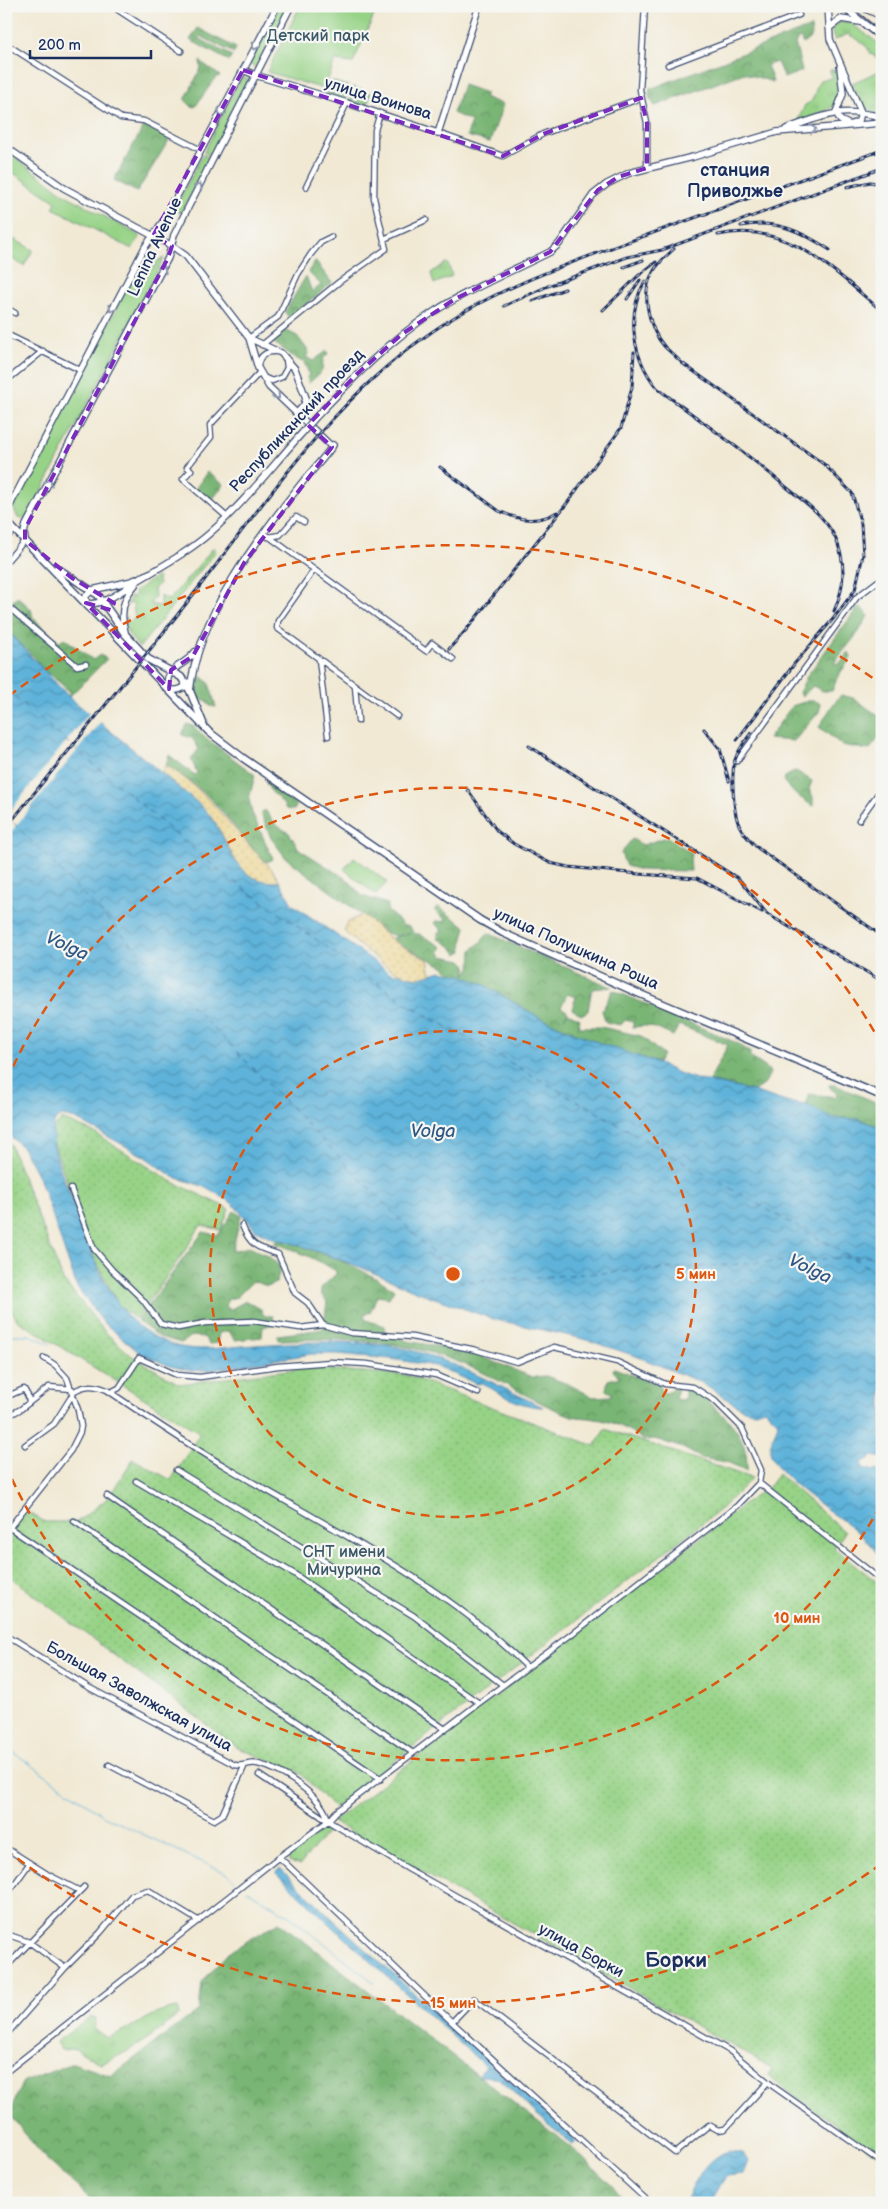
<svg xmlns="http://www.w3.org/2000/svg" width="888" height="2209" viewBox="0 0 888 2209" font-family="'Balsamiq Sans',sans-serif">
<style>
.grass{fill:url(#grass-tufts);stroke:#598172}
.forest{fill:url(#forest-crowns);stroke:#4a7269}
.sand{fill:url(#sand-dots);stroke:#84847e}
.park{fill:#97d387;stroke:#598172}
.garden{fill:url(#garden-dots);stroke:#598172}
.water{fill:url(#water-waves);stroke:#3c719c}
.pier{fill:#f1e9d4}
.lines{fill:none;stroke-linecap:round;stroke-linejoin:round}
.stream{stroke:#5eb3da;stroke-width:1}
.ferry{stroke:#2f5783;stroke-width:1;stroke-dasharray:6 5;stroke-linecap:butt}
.street-casing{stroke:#3b4b70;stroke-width:7}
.secondary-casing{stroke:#3b4b70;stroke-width:8}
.primary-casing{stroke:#3b4b70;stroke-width:9}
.street{stroke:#fff;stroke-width:4.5}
.secondary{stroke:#fff;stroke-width:5.5}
.primary{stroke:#fff;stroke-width:6}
.tram{stroke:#1b2f5e;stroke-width:1}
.rail-casing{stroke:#1b2f5e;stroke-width:3}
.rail{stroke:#f6f6f2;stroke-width:1;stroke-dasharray:4;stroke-linecap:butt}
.secondary-bridge-casing{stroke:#3b4b70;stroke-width:8;stroke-linecap:butt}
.secondary-bridge{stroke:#fff;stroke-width:5.5}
.oneway{stroke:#8d97ae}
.marked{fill:none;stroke:#7b2cbf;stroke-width:4;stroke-dasharray:10 6;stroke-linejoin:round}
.ring{fill:none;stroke:#de5710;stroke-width:2.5;stroke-dasharray:9 6}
.labels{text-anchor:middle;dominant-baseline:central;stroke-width:4.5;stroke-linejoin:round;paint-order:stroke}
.park-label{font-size:16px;fill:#3a5868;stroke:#f6f6f2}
.street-label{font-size:16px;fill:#1b2f5e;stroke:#f6f6f2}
.neighbourhood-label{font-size:18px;font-weight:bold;fill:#1b2f5e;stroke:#f6f6f2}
.water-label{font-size:18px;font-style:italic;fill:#2f5783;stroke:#f6f6f2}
.district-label{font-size:21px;font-weight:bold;fill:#1b2f5e;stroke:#f6f6f2}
.centre{fill:#de5710;stroke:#f6f6f2;stroke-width:2.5}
.ring-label{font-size:15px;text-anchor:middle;font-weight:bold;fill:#de5710;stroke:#f6f6f2;stroke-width:4.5;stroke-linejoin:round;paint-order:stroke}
</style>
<defs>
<pattern id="grass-tufts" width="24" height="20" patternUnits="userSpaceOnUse" patternTransform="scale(1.25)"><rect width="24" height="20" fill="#97d387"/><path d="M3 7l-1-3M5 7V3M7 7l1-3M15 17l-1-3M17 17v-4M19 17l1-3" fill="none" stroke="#82b577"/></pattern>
<pattern id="forest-crowns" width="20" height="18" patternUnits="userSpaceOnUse" patternTransform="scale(1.25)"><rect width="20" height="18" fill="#79b574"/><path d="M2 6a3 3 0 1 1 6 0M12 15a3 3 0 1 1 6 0" fill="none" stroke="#629462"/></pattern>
<pattern id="sand-dots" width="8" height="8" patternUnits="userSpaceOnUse" patternTransform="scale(1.25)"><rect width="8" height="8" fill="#eeda9e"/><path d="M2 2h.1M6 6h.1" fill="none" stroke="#ccbb8a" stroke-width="1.8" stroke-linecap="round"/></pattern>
<pattern id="garden-dots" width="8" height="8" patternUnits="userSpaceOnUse" patternTransform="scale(1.25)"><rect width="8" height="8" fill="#97d387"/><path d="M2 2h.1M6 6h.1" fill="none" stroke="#82b577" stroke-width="1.8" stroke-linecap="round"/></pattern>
<pattern id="water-waves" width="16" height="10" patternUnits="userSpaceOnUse" patternTransform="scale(1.25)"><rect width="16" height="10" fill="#5eb3da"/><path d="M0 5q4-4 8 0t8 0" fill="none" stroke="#4d92b4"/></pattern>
</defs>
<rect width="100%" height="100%" fill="#f6f6f2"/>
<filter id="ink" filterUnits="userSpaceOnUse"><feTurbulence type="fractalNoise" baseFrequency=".02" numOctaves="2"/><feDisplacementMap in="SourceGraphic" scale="10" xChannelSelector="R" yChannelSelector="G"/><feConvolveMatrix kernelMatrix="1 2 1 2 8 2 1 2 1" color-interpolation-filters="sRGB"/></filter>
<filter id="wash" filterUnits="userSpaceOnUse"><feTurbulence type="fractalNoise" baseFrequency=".0096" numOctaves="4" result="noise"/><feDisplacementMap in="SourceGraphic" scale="20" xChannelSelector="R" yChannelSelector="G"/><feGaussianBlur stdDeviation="1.12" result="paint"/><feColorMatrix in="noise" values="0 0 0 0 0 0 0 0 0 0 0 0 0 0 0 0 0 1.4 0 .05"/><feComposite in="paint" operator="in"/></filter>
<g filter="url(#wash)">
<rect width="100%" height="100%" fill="#f1e9d4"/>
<path class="grass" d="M841,22L852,24L882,46V61L871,54L867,47L857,39L848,34L835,40L832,32L833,27Z
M830,70H835C843,93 843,105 818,114C811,117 805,120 798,120L805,105C817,101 814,88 820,80L832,78Z
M882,70V115L864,108L852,86V83Z
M446,263L448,264L452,276L434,284L431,273Z
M214,547L216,551L139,648L126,631L125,616L128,623L135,618L133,604L130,603L127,606L131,595L133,598L136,593L134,592L157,576L159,584L154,589L155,596L150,604L160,606V596L169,600Z
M323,1830H329L300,1865L289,1862V1855Z
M178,2008V2015C155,2035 130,2052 101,2064L76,2049L61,2050L56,2042L91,2017L96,2018L94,2029L107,2038C131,2029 155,2010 178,2008Z"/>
<path class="forest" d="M811,27L812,36L803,44L800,37L795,43L802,71L784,78L777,62L767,65L773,82L744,73L655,106L649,97L650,89Z
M198,28L236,48L234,53L200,36L198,38L232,56L229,61L190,40Z
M200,61L220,76L216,77L195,107L191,106L185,100L201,68Z
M331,81L349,86L345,100L327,94Z
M463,85L486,93L484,97L503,105L490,142L467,136L471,121L453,113Z
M353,87L371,93L367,107L349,101Z
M145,124L155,129L169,140L137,192L114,180Z
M315,261L332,283L289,318L285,312L306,276L312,292L321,285L308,272Z
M285,330L297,336L309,352L306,357L313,361L327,351L329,353L323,359L322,371L309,383L307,377L309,374L304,362C297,361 282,347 272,342Z
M207,472L224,485L211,501L196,488Z
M18,597L31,609L33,618L59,642L64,638L93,660L100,655L107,659L69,697V691L50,674L45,673L35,658L6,629V606Z
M858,607H861L868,616L858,633L834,663L839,664L849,652L851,658L838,676L832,691H823L813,686L802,696L799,693L807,676Z
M202,676L209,683L216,707L210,706L206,700L196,699L195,682Z
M841,695L853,698L882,718V734L869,750L842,745L819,727L832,706Z
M807,701H815L821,704L819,712L794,741L768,739L792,706Z
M187,724L193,726L207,739L255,775L249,799L252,813L273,859L267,862C247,845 233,823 215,804C200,788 184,776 166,765L169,755L195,775L197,773L191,759L199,749L192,738L182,735Z
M796,771L812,781L809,789L813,797V806L795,794L784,782L785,777Z
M265,780L297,805L294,810L286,809C281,797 269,794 265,780Z
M265,810L276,825L289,833L299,849L348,880L362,896L388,904L387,910L404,926H409L415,934H419L442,947L439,951L442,956L462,960L467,965L465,975L471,966L472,950L482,941L488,933L611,987L593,989L591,993L588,1011L581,1015L572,1009L576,997L567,994L561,1007L568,1012L564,1018L568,1013L580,1019L578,1027H601L641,1036L663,1055L658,1063L602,1044L538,1017L483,984L464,976L451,974L443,966L395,942L392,938L410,933L397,936L386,933L286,858L271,838L261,813Z
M667,837L692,853L690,858L691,871L641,870L626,866L621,853L632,839L643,845Z
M438,907L466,927L462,942L463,951L457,954L452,947L438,938V932H443L434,922L438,921L445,922V919L434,910Z
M613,990L737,1043L750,1052V1057L768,1069L770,1073L764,1085L753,1091L709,1081L728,1045L679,1025L673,1036C659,1030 648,1022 633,1028V1022L625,1020L621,1025L606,1022L602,1011Z
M829,1085H835L882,1105V1128L858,1119L833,1118L806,1105L809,1094L836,1097L837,1093L831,1089Z
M234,1211L241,1216L232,1251L249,1247L268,1256L281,1267L276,1283L267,1286L253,1281L237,1297L228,1299L226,1307L231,1309L246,1301L261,1309L264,1316H273V1324L263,1327L262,1337L235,1340L228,1331L219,1333L217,1343L209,1344L204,1337L192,1336L181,1343L160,1337L137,1321L203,1232L218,1235Z
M278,1239C319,1249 359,1267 394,1289L389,1298L377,1296L370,1312L364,1314L366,1320L385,1326L386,1332H378V1336L393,1335L407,1341L470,1352L532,1377L546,1376L570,1385L593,1397L611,1396L612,1393L606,1390L608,1380L620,1377L613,1371L614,1368L660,1385L661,1392L667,1393L675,1387L678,1388L675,1399L681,1400L685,1398V1389C704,1393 701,1396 714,1407C736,1425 748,1442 747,1471L727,1462L701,1458L683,1448L655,1439L643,1440C629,1429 613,1421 595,1419C587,1417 579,1418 572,1416C535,1403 502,1380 466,1365C405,1339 343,1338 278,1340V1335L323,1329L327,1302L321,1294V1288L336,1274V1271C317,1259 295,1250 274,1243Z
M279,1922L571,2147L630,2203H95L44,2157L9,2114L22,2083L73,2063L111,2076L199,2010L202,1982L229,1952Z"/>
<path class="sand" d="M166,765C204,789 221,815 251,847C261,859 273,867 280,882C270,882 259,884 251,877C235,867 230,848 221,833C205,809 184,791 161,773Z
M362,914L395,942L428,960L431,974C426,976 421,978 416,978C395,977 358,945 344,931L346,924Z"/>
<path class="park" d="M279,6H288L256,68L249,64Z
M300,6H378L353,63L335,61L324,89L267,72Z
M242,77L249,80L211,155L204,152Z
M6,151L66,195L140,236L132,249L53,208L56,202L6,168Z
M203,154L210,158L181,213L174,210Z
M8,236L33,250L24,266L6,255Z
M148,248L150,254L146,264L154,268L158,260L164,258L29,515L24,519L18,518L13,507Z
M354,857L387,882L376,895L344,869Z"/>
<path class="garden" d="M62,1119L93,1132L171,1181L229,1209L221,1230L201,1225L182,1255L136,1319L119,1306L93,1255L54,1145L52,1130Z
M6,1140L10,1144L63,1280L106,1333L132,1356L179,1384L305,1368L407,1375L595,1446L605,1429L752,1478L723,1507L334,1808L300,1773L238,1748L6,1574V1539L26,1511L45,1522H77L108,1498L133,1459L171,1480L200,1433L17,1320L6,1301Z
M778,1474L845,1532L834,1548L882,1586V2158L779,2085L769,2076L772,2068L333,1822L760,1492L764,1493Z"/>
<path class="water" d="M6,629L69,697L192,798C200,805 208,812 214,821C234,853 235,883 280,882L292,904L392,974H401L416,978L441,971L464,976L483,984L538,1017L602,1044L658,1063L678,1073L696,1079L753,1091L786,1102L806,1105L833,1118L858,1119L882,1128V1458L873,1456L861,1463L863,1468L874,1471L882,1470V1559C873,1548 864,1537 853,1528C832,1512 775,1477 770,1451C769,1442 777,1431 778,1422L765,1409L755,1412L744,1410L703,1383L636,1356L584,1339L493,1319L418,1292L360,1267L299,1245L270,1237L256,1230L232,1203L206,1187L174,1177L142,1155L76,1119L62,1116L56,1119C45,1139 65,1181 73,1202C85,1235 98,1276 119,1305C134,1326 156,1341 181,1347C205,1352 232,1346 256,1345C299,1342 343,1340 385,1345C443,1353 491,1383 543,1407C522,1407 501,1395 483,1383L477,1384L436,1366L391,1359L338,1354H311L210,1370L191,1371L170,1366L141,1354L103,1322L77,1287L40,1180L23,1148L6,1132Z
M280,1868L336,1922L576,2141L573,2144L547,2124L497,2077L479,2076L485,2066L329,1923L276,1872Z
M729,2151L742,2153L748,2161L743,2174L726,2176L710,2203H686C692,2183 709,2156 729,2151Z"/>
<path class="pier" d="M91,711L102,720L6,838V816Z"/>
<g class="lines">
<path class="stream" d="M6,1333L10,1341L6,1350
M9,1335H29L50,1344
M6,1747L104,1816L228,1874L239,1885
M247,1890L288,1915L375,1983"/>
<path class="ferry" d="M6,690L221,872L404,1002L882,1275
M6,815L461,1282L882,1255"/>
</g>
</g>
<g filter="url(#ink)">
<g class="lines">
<g class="street-casing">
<path id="street" d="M112,6L181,51
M645,6L640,90L647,123V168
M6,44L121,118L144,121L201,150
M668,65L799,15
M438,133L503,156L543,134L641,98
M306,187L347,103
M384,239L426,220
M6,308L15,313
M6,334L80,370
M249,338L278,317L298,274L311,254L321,242L331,237
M262,345L339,282L386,249L374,198L375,130L380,113
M258,366C259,355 267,351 277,352
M263,377L272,381L282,377L287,368L286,359
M6,381L43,351
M227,517L183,479L191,470L187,467L211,437L210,425L260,372
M264,533L426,651L432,643L453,659
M268,537L280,535L296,517L304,522
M6,539L14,530
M6,562L25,540
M314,570L278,621L277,628L397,716
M6,605L77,666L86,664
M319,659L328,736
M355,686L358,721
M737,761L857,597L882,578
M859,820L882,788
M71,1189L94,1249L112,1270L142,1299L161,1324L178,1328L205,1323L254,1321L300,1328L323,1325
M73,1392C85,1384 94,1385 107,1390C147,1417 187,1444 228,1468C328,1527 445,1584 527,1667
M111,1392L119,1388L139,1358L177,1375L200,1377L278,1366L331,1362L367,1364L436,1375L478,1393
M6,1397L24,1389L28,1396L29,1403
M6,1417L21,1409L49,1387L72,1389
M25,1445L54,1424L73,1394
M176,1470L414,1616L503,1685
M136,1481L293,1573L479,1703
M759,1483L882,1581
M107,1496L445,1729
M74,1521L413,1753
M10,1528L381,1779
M6,1532L71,1450L80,1432L81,1426L78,1410L67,1378L55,1365L44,1358
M6,1636L88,1687L235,1765C243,1767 250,1762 258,1764C281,1769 324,1797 328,1821
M109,1765L214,1820L222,1815L244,1767
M259,1775L328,1821L410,1870L730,2051L774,2087L882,2163
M6,1848L47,1874L80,1891
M279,1857L452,2022L650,2203
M6,1896L29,1864
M6,1934L29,1942L65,1968
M6,1967L84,1887
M452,2022L474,1999L675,2153L709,2125L718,2130L725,2129L768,2082
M6,2035L65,1968L100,1933L132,1895L148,1890L199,1921
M6,2072L279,1857L328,1821L336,1812L479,1703L570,1636L737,1506L759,1483L761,1470L742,1428L715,1401L693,1387L665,1384L617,1362L554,1347L517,1362L476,1350L412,1337L351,1333L323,1325L308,1303L295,1293L278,1254C258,1248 250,1246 242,1225"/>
</g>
<g class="secondary-casing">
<path id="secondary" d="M828,6L830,39L861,112L859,121L850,125L840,120L836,112L843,94L840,67
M829,28L841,19L860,22
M243,70L255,75L347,103L438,133L479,6
M786,129C826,115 838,107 882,117
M6,147L64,188L172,246L186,256L249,338L258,368L269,387L332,447
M249,338L281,353L295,369L306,398L304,405L296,414
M316,417C353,378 390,340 435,311C471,288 512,271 550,252L559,244L593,195L607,184L629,173L693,157L777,132L882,123
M6,513L145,247L166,217L277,6
M25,540L24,533L26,525L168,258L174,235L291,6
M152,572L132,581L92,590L86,596V603C102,607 122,591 134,583C160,567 187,553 210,533C244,503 273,465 303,432
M125,632C120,615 122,599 135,585
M188,682C185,689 176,692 169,689C161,668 186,666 195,652
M190,691C198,615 255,542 301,484C311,471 324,459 333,445"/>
</g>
<g class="primary-casing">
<path id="primary" d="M842,6L882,38
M6,521L209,732L243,758L480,920L503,933L640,994L882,1096
M57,568L98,595L125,634L148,659L181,677L190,691L203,723"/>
</g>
<use href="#street" class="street"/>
<use href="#secondary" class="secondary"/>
<use href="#primary" class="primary"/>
<path class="tram" d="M851,6L882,32
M864,12L882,20"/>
<g class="rail-casing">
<path id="rail" d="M847,187L870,182L882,184
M741,226C776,219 801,231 830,250
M718,235C788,220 832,270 882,311
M674,249C665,257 656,265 651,276C641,297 650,330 664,346C670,352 676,357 682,363L825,465L852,493L861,524L863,555L855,590L833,619L795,663L737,740
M624,267L643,260
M645,281C625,316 633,358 657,388C698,419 740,448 779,481C800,499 822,512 835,537C846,561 845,587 834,611
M627,299L640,280
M532,301L565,289
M504,306L548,286L627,257L662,250L882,168
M603,310L638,276L656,262
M440,467L499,511C519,520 537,524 557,512
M449,649L467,629L568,502L621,428L632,387L634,352
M704,729L720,749L729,781
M751,733C745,741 738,750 735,760C731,774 733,812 739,825C744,835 752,843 759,849L882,936
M529,746L739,879L767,914L882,981
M468,790L497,831L514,844L550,863L568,867L639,874L697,878L762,912
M6,828C72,746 139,665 203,582C270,495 335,399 426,336C493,288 573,262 650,234C727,206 804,178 882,150"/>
</g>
<use href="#rail" class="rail"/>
<g class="secondary-bridge-casing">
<path id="secondary-bridge" d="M303,432L316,417"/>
</g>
<use href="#secondary-bridge" class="secondary-bridge"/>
</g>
<defs><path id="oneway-chevron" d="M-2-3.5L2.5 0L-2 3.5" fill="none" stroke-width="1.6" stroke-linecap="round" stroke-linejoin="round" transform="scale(1.25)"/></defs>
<g class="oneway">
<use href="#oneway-chevron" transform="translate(255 47) rotate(118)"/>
<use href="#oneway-chevron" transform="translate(221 113) rotate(118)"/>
<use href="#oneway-chevron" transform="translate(813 129) rotate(-6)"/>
<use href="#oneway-chevron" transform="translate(199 186) rotate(-63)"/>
<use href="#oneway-chevron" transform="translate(163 269) rotate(-62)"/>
<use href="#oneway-chevron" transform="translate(112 309) rotate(118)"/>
<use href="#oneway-chevron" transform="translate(277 396) rotate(46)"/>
<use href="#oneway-chevron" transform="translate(49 482) rotate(-62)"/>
</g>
</g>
<path class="marked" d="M243,70L503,156L543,134L641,98L647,123V168L618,177L598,190L550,252L455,299L402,334L357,374L308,425L332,447L244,563L193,656L171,670L169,689L86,603L111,610L114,603L72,578L25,540V529L168,258L172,246L153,236Z"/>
<g class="ring">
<circle cx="453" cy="1274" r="243"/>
<path d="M880 1506A486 486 0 0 1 7 1468M7 1080A486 486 0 0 1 880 1042"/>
<path d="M881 1864A729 729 0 0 1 9 1852M9 696A729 729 0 0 1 881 684"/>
</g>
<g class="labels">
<g class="park-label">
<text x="318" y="36">Детский парк</text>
<text x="344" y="1552">СНТ имени<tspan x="344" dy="18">Мичурина</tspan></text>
</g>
<g class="street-label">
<text transform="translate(378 99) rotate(17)">улица Воинова</text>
<text transform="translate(155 247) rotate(-65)">Lenina Avenue</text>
<text transform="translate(297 421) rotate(-47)">Республиканский проезд</text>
<text transform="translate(576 949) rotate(24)">улица Полушкина Роща</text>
<text transform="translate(139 1697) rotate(29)">Большая Заволжская улица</text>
<text transform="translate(581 1951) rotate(29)">улица Борки</text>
</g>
<g class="neighbourhood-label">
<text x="735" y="170">станция<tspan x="735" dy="21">Приволжье</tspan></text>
</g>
<g class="water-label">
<text transform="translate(67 946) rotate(25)">Volga</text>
<text x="433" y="1131">Volga</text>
<text transform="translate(810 1269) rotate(26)">Volga</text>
</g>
<g class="district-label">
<text x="676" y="1960">Борки</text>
</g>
</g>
<circle cx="453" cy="1274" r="8" class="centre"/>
<g class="ring-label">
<text x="696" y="1279">5 мин</text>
<text x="797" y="1623">10 мин</text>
<text x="453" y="2008">15 мин</text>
</g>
<rect width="888" height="2209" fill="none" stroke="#f6f6f2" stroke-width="25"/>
<path d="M30 50v8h121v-8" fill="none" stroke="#1b2f5e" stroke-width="2.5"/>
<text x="38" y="50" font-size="15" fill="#1b2f5e" stroke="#f6f6f2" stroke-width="4" paint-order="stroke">200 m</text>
</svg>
